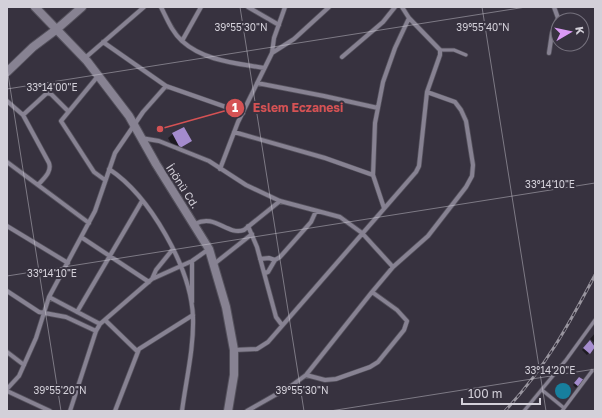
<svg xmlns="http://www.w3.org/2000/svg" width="602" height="418" viewBox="0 0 602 418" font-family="'Golos Text',sans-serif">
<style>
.water{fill:#177f9d}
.shadow{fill:#0007}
.building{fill:#a48bcd}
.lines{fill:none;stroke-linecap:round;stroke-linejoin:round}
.lane-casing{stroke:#54515c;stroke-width:4.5}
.street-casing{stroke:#54515c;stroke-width:5.5}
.secondary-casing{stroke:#54515c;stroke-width:10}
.lane{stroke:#878292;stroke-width:3}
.street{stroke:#878292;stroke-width:4}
.secondary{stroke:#878292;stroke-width:8}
.rail-casing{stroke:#98949e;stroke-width:3}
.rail{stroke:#37323f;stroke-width:1.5;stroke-dasharray:4.5;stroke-linecap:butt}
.ticks{fill:none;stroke:#d3d0d9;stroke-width:1;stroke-opacity:0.45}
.labels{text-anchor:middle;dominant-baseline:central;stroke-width:4;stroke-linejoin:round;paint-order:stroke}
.street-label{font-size:11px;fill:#d3d0d9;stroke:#37323f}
.ticks-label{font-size:10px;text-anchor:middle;fill:#d3d0d9;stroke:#37323f;stroke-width:4;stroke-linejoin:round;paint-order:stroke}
.leader{fill:none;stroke:#d55254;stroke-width:1.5}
.callout-dot{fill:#d55254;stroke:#37323f;stroke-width:1.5}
.mark-label{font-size:12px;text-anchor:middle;font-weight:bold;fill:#fff}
.callout-label{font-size:12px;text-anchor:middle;font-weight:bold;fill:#d55254;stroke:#37323f;stroke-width:4;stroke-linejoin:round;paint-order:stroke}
</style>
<rect width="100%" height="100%" fill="#37323f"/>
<path class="water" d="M555 391a8 8 0 1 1 16 0a8 8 0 1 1-16 0Z"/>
<path class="shadow" d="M173,134L190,141L175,151L168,138Z
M595,333V343L590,339Z
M590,341L595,346L587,355L582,350Z
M577,380L578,386L576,388L573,385Z"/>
<path class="building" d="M184,127L192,141L180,148L172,133Z
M590,340L595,347L590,354L583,348Z
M579,377L584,380L579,387L574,383Z"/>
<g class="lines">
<g class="lane-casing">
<path id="lane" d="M440,50H454L466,55
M542,390L564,408
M524,411L566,360L595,320
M562,411L592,371"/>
</g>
<g class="street-casing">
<path id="street" d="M161,7C167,19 172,32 182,41C204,61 236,63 264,68
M248,7L279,25
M182,41L201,7
M103,42L166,86L243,113
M272,53L274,38L285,7
M549,53L552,33L558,18L554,7
M342,57L383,22L395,7
M85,58L144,7
M98,76L61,121L94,172L105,180
M257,83L324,96L378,108
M7,101L23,115L49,163C52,172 44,178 38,185
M23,115L47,93L51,94L68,111
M234,132L325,158L373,175
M141,138L159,141L209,161L246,185L280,201L340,217L362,233L393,267
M7,162L89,223
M109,169C150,196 191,268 193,317C194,348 186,380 182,411
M220,169L238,122L272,53L294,39L329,7
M384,208L373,175L375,123L383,82L395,48L409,18
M195,224C215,213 227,236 244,230L280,201
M7,226L68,263
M248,226L257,247L276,317L282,325
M81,237L149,282
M260,259L269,258L275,260
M192,261V302
M214,264L252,234
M265,273L268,272L275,260L280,257L311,222L316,211
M152,279L156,270L173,249
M7,291L39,312L66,317L96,331
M49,297L100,324
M77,312L142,201
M105,320L137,351
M234,350L257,349L268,342L416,172L419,166L427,92L440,55V50L409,18L402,7
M7,352L24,365
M306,375L325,380L336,379L370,367L378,362L404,330L407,321L397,310L372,292
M7,389L19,376L36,338L49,297L95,211L115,153L143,112L166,86
M7,391L50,411
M70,411L96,331L100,324L152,279L192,261L209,249
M115,411L139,349L193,315
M247,411L291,386L306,375L372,292L393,267L428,236L466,187L472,176L473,165L466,121L461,110L455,102L427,92"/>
</g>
<g class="secondary-casing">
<path id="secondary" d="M35,7L87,61L129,116L156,164L209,249L226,307L234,350V375L228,411
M7,72L33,47L57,29L82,7"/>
</g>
<use href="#lane" class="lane"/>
<use href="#street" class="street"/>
<use href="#secondary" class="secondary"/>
<g class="rail-casing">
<path id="rail" d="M505,411C545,368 568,326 595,275"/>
</g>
<use href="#rail" class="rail"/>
</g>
<path class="ticks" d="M240,7L304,411M482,7L546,411M7,68L61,411M7,89L526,7M7,276L595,183M330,411L595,369"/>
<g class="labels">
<g class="street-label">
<text transform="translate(183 186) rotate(57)">İnönü Cd.</text>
</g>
</g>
<g class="ticks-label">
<text x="241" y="31">39°55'30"N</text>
<text x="483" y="31">39°55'40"N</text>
<text x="52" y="91">33°14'00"E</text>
<text x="550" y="188">33°14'10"E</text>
<text x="52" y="277">33°14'10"E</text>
<text x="550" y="374">33°14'20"E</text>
<text x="60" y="394">39°55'20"N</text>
<text x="302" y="394">39°55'30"N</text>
</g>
<path class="leader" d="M160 129L235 108"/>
<g class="callout-dot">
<circle cx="160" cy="129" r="4"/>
<circle cx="235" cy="108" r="10"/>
</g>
<g class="mark-label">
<text x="235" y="112">1</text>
</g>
<g class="callout-label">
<text x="298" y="112">Eslem Eczanesi</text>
</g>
<rect width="602" height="418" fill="none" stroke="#d3d0d9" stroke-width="16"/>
<g transform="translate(570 32) rotate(81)"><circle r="19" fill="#37323f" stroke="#75717d"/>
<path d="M0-3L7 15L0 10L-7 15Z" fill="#db99f5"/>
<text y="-6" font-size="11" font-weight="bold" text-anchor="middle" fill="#d3d0d9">K</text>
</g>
<path d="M462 398v6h78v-6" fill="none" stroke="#d3d0d9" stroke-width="2"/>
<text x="468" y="398" font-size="12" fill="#d3d0d9" stroke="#37323f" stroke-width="3" paint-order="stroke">100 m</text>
</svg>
